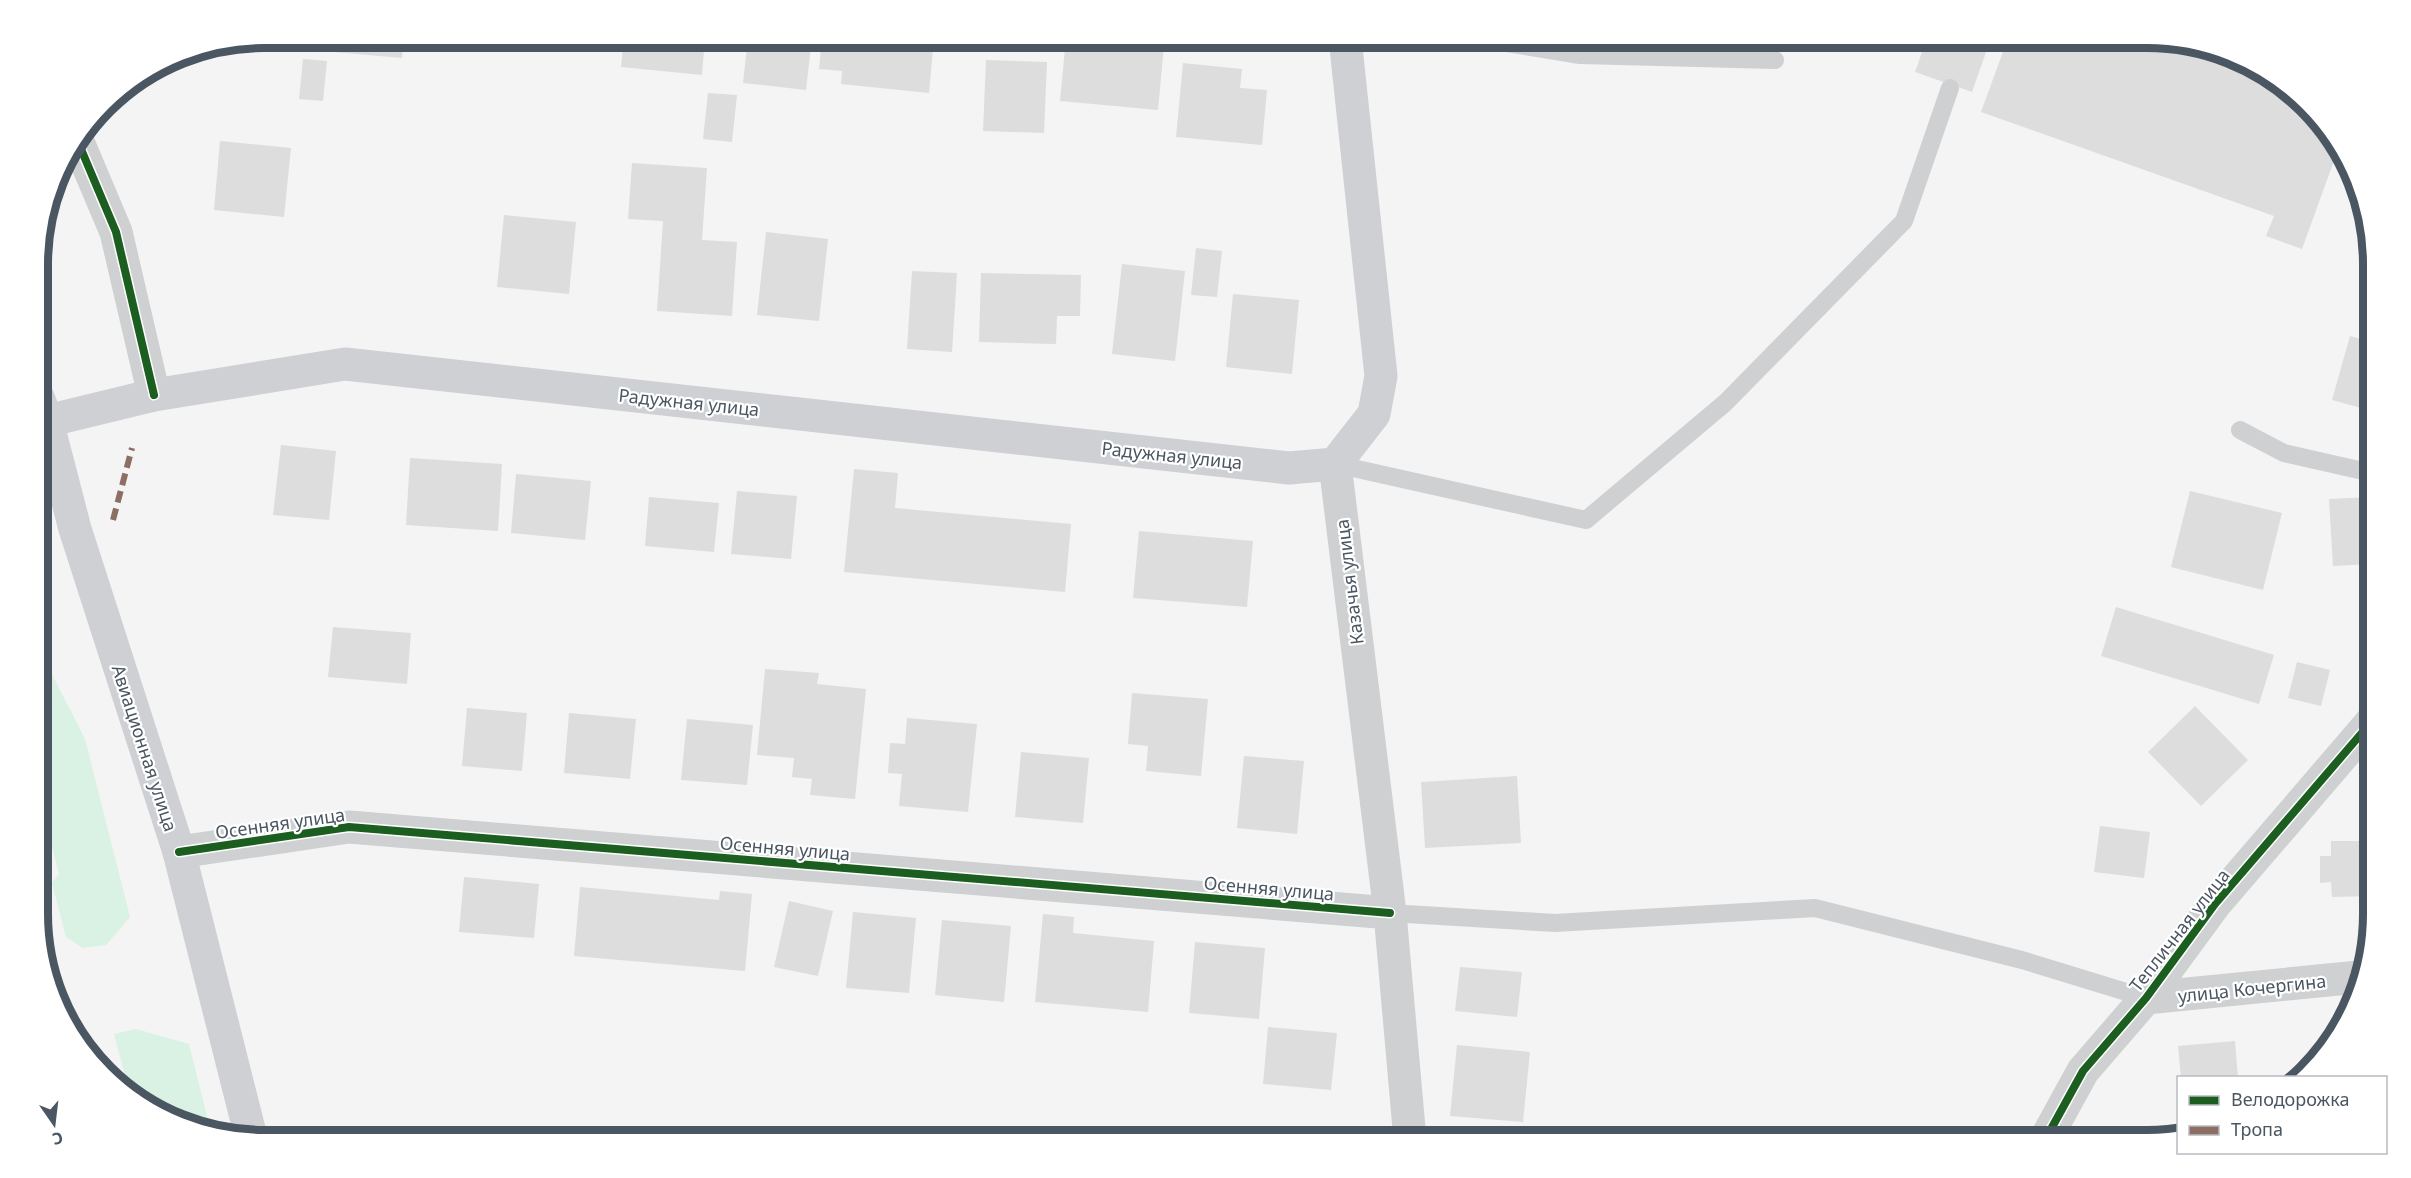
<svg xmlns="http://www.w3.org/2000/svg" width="2411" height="1178" viewBox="0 0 2411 1178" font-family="'Noto Sans',sans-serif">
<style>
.green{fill:#d9f2e3}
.building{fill:#ddddde}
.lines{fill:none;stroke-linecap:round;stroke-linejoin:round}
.lane{stroke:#ced0d2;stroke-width:18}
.street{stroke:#ced0d2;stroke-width:33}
.secondary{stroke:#ced0d4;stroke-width:33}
.quiet{stroke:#8d6e63;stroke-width:6;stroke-dasharray:12 6;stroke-linecap:butt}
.cycleway-casing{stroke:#fff;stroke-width:11}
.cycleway{stroke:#1b5e20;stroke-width:8}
.labels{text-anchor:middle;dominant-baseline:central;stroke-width:4.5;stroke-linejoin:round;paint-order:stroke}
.street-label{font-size:18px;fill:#4a5661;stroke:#fff}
.rim{fill:none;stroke:#4a5661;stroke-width:8}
</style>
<rect width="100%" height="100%" fill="#f4f4f4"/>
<path class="green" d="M39,649L85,739L130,917L106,945L83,948L66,937L52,883L59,874L39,795Z
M136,1029L189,1044L210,1128L164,1117L128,1087L114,1034Z"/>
<path class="building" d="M335,38H404L402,58L334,52Z
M479,38H565L563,47Z
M624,38H705L702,75L621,67Z
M748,38H812L806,90L743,83Z
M822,38H934L929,93L841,84L842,71L819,69Z
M1066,38L1164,46L1158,110L1060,101Z
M1927,38H1991L1972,92L1915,72Z
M2008,38H2147L2247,61L2327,127L2339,147L2302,249L2266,236L2274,216L1981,112Z
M303,59L327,61L323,101L299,99Z
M986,60L1047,62L1044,133L983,131Z
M1183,63L1242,69L1240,88L1267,90L1262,145L1176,137Z
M708,93L737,95L732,142L703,139Z
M220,141L291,148L284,217L214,210Z
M632,163L707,168L702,240L737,242L732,316L657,311L663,221L628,219Z
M504,215L576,222L569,294L497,287Z
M766,232L828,239L819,321L757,315Z
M1196,248L1222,251L1217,297L1191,295Z
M1122,264L1185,271L1175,361L1112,354Z
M912,271L957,273L952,352L907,349Z
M981,273L1081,275L1080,316H1057L1056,344L979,342Z
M1233,294L1299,300L1292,374L1226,367Z
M2350,336L2372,342V411L2332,400Z
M281,445L336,451L329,520L273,515Z
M410,458L502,464L498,531L406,525Z
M854,469L898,473L895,508L1071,524L1065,592L844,572Z
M516,474L591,481L585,540L511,533Z
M737,491L797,496L791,559L731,554Z
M2190,491L2282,513L2263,590L2171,567Z
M649,497L719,503L714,552L645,546Z
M2372,497L2373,564L2333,566L2329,499Z
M1139,531L1253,541L1247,607L1133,598Z
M2116,607L2274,655L2259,704L2101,656Z
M333,627L411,633L407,684L328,677Z
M2297,662L2330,670L2321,706L2288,698Z
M765,669L819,673L817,684L866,689L855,799L810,795L812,779L792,777L794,758L757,755Z
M1132,693L1208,699L1201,776L1146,771L1148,746L1128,744Z
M2195,706L2248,760L2201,806L2148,752Z
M467,708L527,713L522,771L462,766Z
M569,713L636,719L630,779L564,773Z
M907,718L977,724L968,812L899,806L902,774L888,773L890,743L905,744Z
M687,719L753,725L747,785L681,780Z
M1021,752L1089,758L1083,823L1015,817Z
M1244,756L1304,761L1297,834L1237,828Z
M1517,776L1521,843L1425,848L1421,782Z
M2100,826L2150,832L2144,878L2094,872Z
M2331,841H2373V896L2332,897L2331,882L2320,883V856H2331Z
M464,877L539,884L534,938L459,932Z
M580,887L719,900L720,891L752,894L745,971L574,956Z
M789,901L833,911L818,976L774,967Z
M853,912L916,918L909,993L846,988Z
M1043,914L1074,917L1073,933L1154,941L1148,1012L1035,1002Z
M942,920L1011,926L1004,1002L935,995Z
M1195,942L1265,948L1259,1019L1189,1013Z
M1460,967L1522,972L1517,1017L1455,1011Z
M1268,1027L1337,1033L1331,1090L1263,1084Z
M2235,1041L2238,1078H2181L2178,1046Z
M1457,1045L1530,1052L1523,1122L1450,1116Z
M567,1126L626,1131L625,1140H566Z
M1220,1129L1300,1136V1140H1219Z
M459,1131L528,1137V1140H458Z"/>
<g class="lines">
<path class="lane" d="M1475,38L1580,55L1775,60
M2240,430L2284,453L2372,473
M1335,464L1586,520L1725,403L1904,221L1950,88
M1390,913L1555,923L1815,908L2022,960L2146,998"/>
<path class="street" d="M78,142L116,232L154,395
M1335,464L1390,913L1410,1140
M179,852L349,827L1390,913
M2146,998L2359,977
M2045,1140L2083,1071L2146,998L2215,904L2373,720"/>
<path class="secondary" d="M38,397L47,421L75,529L179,852L251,1137
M47,421L154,395L345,364L1289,468L1335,464L1374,414L1381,376L1345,38"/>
<path class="quiet" d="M113,520L132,448"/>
<g class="cycleway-casing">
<path id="cycleway" d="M78,142L116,232L154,395
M179,852L349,827L1390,913
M2045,1140L2083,1071L2146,998L2215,904L2373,720"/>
</g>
<use href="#cycleway" class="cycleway"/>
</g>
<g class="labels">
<g class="street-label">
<text transform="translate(689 402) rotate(6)">Радужная улица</text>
<text transform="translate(1172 455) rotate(6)">Радужная улица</text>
<text transform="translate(1349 582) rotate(-97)">Казачья улица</text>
<text transform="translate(145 748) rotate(72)">Авиационная улица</text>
<text transform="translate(280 823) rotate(-8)">Осенняя улица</text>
<text transform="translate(785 848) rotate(5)">Осенняя улица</text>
<text transform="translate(1269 888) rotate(5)">Осенняя улица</text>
<text transform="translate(2179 930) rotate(-52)">Тепличная улица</text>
<text transform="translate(2252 988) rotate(-6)">улица Кочергина</text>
</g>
</g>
<path d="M0 0H2411V1178H0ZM264 48H2147A216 216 0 0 1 2363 264V914A216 216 0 0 1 2147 1130H264A216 216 0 0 1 48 914V264A216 216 0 0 1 264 48Z" fill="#fff" fill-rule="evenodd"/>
<path class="rim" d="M264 48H2147A216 216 0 0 1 2363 264V914A216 216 0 0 1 2147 1130H264A216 216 0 0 1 48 914V264A216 216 0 0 1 264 48Z"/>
<rect x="2177" y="1076" width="210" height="78" fill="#ffffff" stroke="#b7bbc0" stroke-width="1.5"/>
<rect x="2189" y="1096" width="30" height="9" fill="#1b5e20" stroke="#b7bbc0" stroke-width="1.5"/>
<text x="2231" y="1106" font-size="18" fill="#4a5661">Велодорожка</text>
<rect x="2189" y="1126" width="30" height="9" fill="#8d6e63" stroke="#b7bbc0" stroke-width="1.5"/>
<text x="2231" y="1136" font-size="18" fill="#4a5661">Тропа</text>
<g transform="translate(54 1124) rotate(166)" stroke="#ffffff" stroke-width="4.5" paint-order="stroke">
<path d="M0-4.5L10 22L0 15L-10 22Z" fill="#4a5661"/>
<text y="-9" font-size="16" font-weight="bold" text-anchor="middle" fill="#4a5661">С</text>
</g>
</svg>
